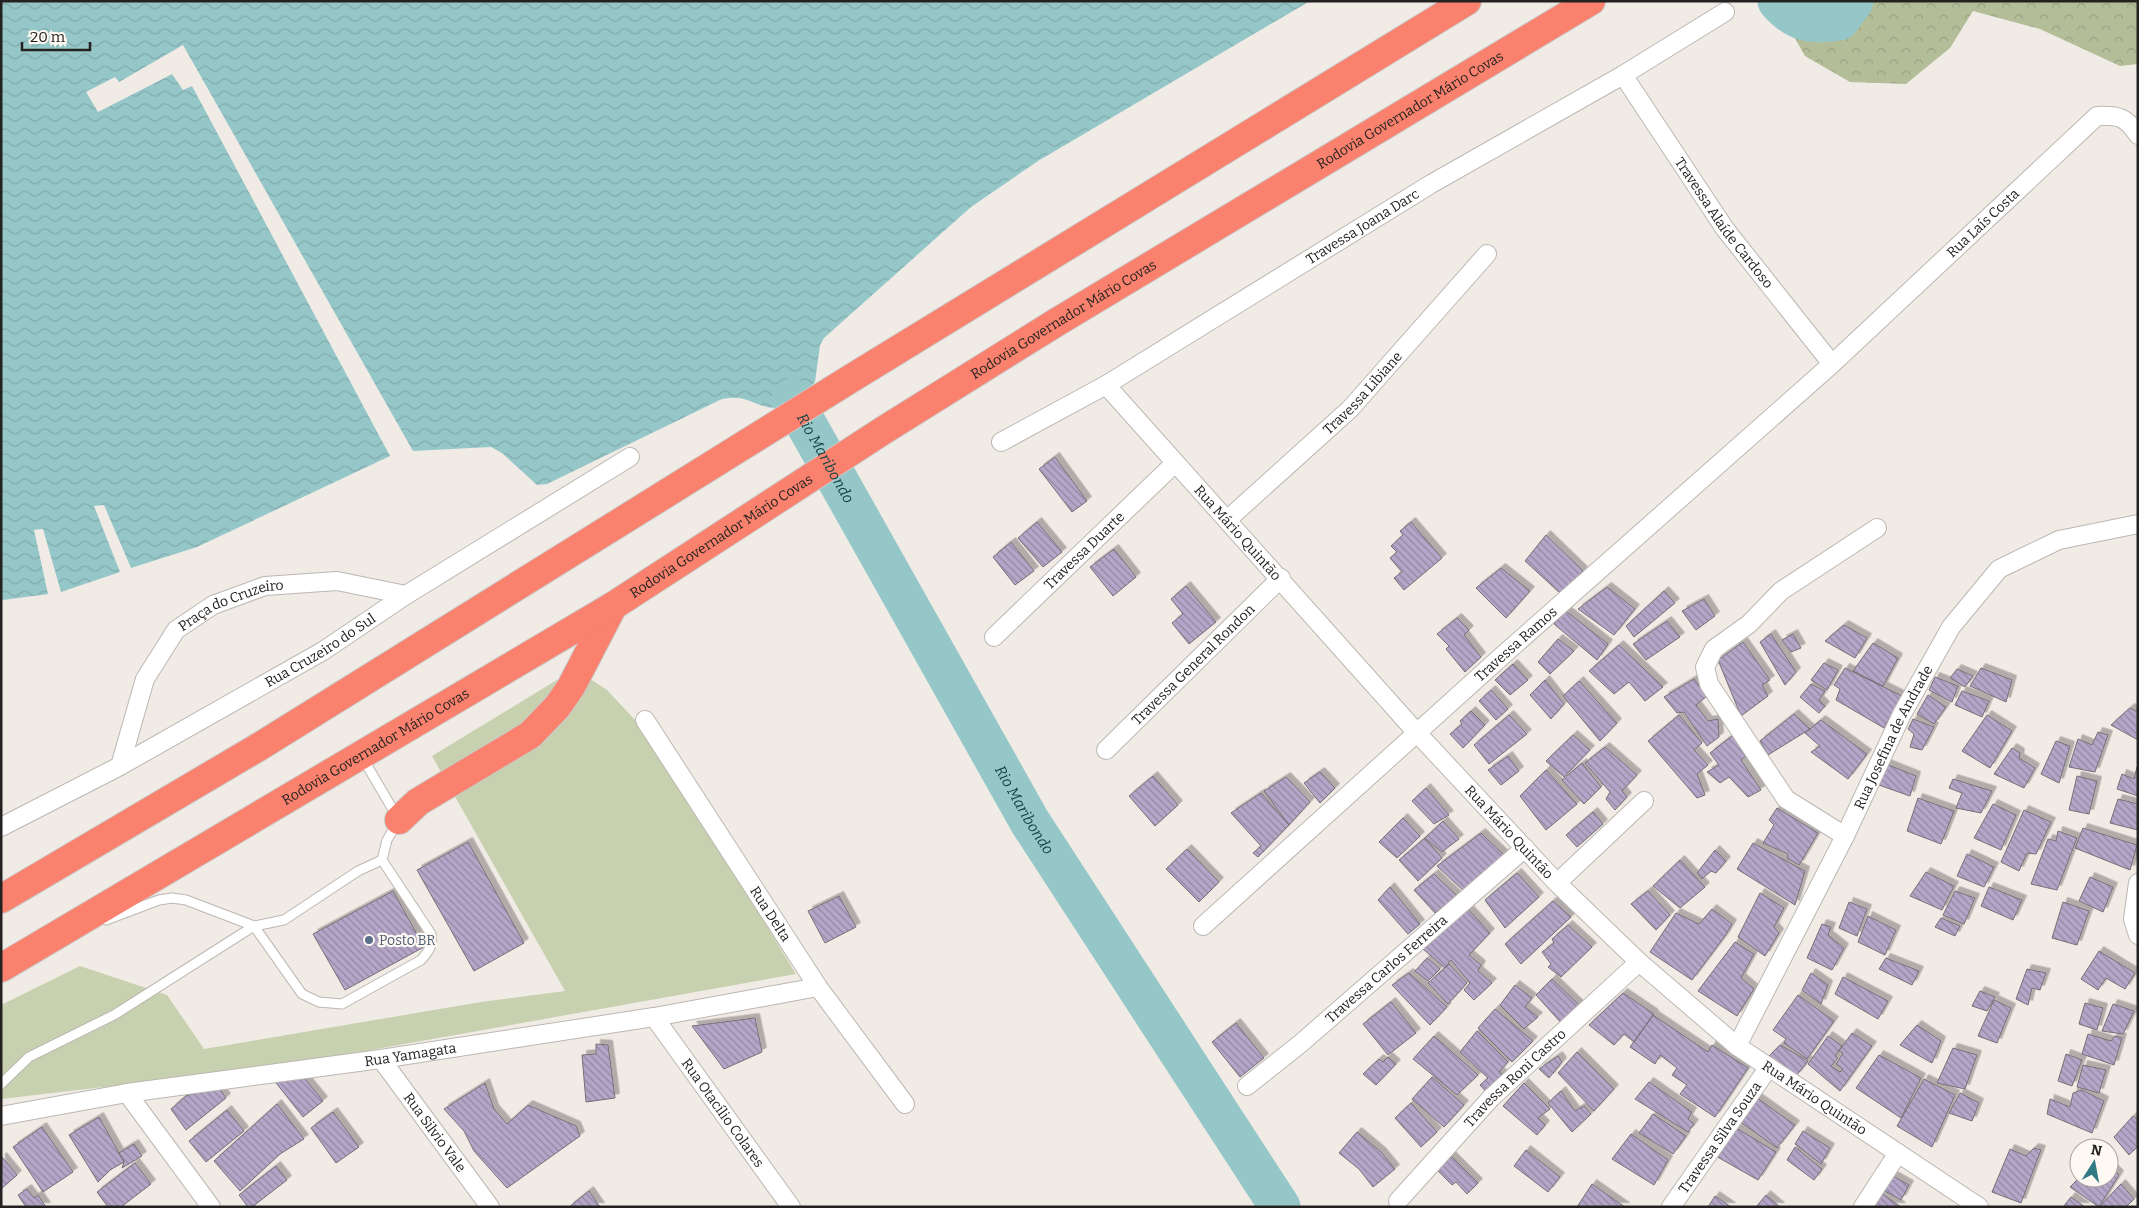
<svg xmlns="http://www.w3.org/2000/svg" width="2139" height="1208" viewBox="0 0 2139 1208" font-family="Bitter,serif">
<style>
.grass{fill:#c8d1af}
.forest{fill:url(#forest-crowns)}
.water{fill:url(#water-waves)}
.pier{fill:#f1ebe6}
.lines{fill:none;stroke-linecap:round;stroke-linejoin:round}
.river{stroke:#96c7c8;stroke-width:41}
.building{fill:url(#building-back-hatch);stroke:#737076;filter:url(#shadow)}
.service-casing{stroke:#bcb7b2;stroke-width:11}
.minor-casing{stroke:#bcb7b2;stroke-width:20}
.motorway-casing{stroke:#cacac9;stroke-width:30}
.service{stroke:#fff;stroke-width:9}
.minor{stroke:#fff;stroke-width:18}
.motorway{stroke:#f9816d;stroke-width:28}
.service-dot{fill:#5c6f8a;stroke:#fef9f3;stroke-width:2}
.labels{text-anchor:middle;dominant-baseline:central;stroke-width:4.5;stroke-linejoin:round;paint-order:stroke}
.street-label{font-size:14px;fill:#242220;stroke:#fef9f3}
.service-label{font-size:14px;fill:#4e5e75;stroke:#fef9f3;text-anchor:start}
.water-label{font-size:15px;font-style:italic;fill:#164445;stroke:#fef9f3}
</style>
<defs>
<pattern id="forest-crowns" width="20" height="18" patternUnits="userSpaceOnUse" patternTransform="scale(1.25)"><rect width="20" height="18" fill="#b3bd98"/><path d="M2 6a3 3 0 1 1 6 0M12 15a3 3 0 1 1 6 0" fill="none" stroke="#9aa283"/></pattern>
<pattern id="water-waves" width="16" height="10" patternUnits="userSpaceOnUse" patternTransform="scale(1.25)"><rect width="16" height="10" fill="#96c7c8"/><path d="M0 5q4-4 8 0t8 0" fill="none" stroke="#81abac"/></pattern>
<pattern id="building-back-hatch" width="6" height="6" patternUnits="userSpaceOnUse" patternTransform="scale(1.25)"><rect width="6" height="6" fill="#b4a6c8"/><path d="M-1 5l2 2M0 0l6 6M5-1l2 2" fill="none" stroke="#9287a2"/></pattern>
<filter id="shadow"><feDropShadow dx="4.5" dy="-4.5" stdDeviation="0" flood-color="#0004"/></filter>
</defs>
<rect width="100%" height="100%" fill="#f1ebe6"/>
<path class="grass" d="M575,669L607,690L651,737L796,974L343,1055L181,1078L1,1099V1005L80,966L167,995L204,1049L481,1002L565,991L432,756Z"/>
<path class="forest" d="M1774,1H2138V64L2120,66L2040,29L1973,11L1950,48L1906,84L1850,82L1805,56Z"/>
<path class="water" d="M1,1H1310L1038,161L971,207L824,338L820,345L815,382C805,393 782,411 767,407C747,402 746,395 722,399L547,484L537,485L502,453L491,447L413,451L183,45L119,82L115,77L86,92L98,112L172,74L183,90L192,86L390,456L197,547L131,568L104,505L94,506L120,572L61,592L43,529L34,530L48,594L3,600H1Z"/>
<path class="pier" d="M183,47L228,129L183,48L120,84L115,80L90,93L99,109L174,73L99,111L88,93L115,78L118,83Z
M42,529L58,590L41,532H37L49,593L35,531Z"/>
<g class="lines">
<g class="river">
<path d="M1778,1C1797,23 1812,24 1839,20L1853,1"/>
<path id="s1" d="M792,399L1030,822L1280,1207"/>
</g>
</g>
<path class="building" d="M1055,457L1087,501L1072,512L1039,469Z
M1037,522L1062,552L1043,567L1018,538Z
M1411,522L1442,558L1404,590L1394,578L1402,572L1390,558L1397,552L1391,546L1403,535L1400,531Z
M1546,535L1583,571L1561,594L1525,561Z
M1011,542L1034,571L1015,585L993,557Z
M1114,549L1136,577L1113,596L1090,567Z
M1501,568L1530,591L1506,618L1476,588Z
M1186,586L1216,622L1189,644L1172,623L1183,614L1171,599Z
M1607,587L1635,609L1614,635L1578,609Z
M1664,591L1675,603L1634,637L1626,626Z
M1704,599L1715,616L1696,630L1682,611Z
M1566,611L1608,644L1597,660L1554,624Z
M1457,618L1469,630L1464,635L1481,657L1465,672L1446,649L1449,646L1437,634Z
M1667,621L1680,637L1646,660L1633,644Z
M1844,625L1867,638L1855,658L1825,641Z
M1771,634L1796,672L1785,685L1760,642Z
M1793,634L1801,648L1791,652L1782,640Z
M1558,639L1574,651L1550,674L1538,662Z
M1743,642L1770,680L1762,685L1768,696L1741,716L1718,660Z
M1873,643L1898,658L1883,686L1853,671Z
M1619,645L1663,687L1645,701L1629,682L1614,694L1589,671Z
M1824,663L1838,670L1827,690L1811,680Z
M1513,664L1528,680L1510,695L1495,680Z
M1845,668L1902,696L1884,728L1836,700L1840,689L1834,685Z
M1981,668L2012,680L2006,702L1970,686Z
M1957,669L1973,676L1965,687L1950,678Z
M1935,677L1958,686L1952,702L1929,690Z
M1694,679L1707,696L1696,705L1708,721L1718,719L1719,737L1707,746L1684,712L1677,713L1664,697Z
M1545,680L1564,704L1551,719L1530,695Z
M1579,681L1617,723L1600,741L1563,696Z
M1811,684L1825,691L1819,700L1825,706L1819,713L1800,697Z
M1491,690L1508,709L1496,720L1479,701Z
M1962,691L1989,701L1982,717L1955,705Z
M1928,695L1946,707L1934,724L1917,714Z
M2130,708L2138,712V740L2111,725Z
M1471,711L1485,725L1463,748L1450,734L1462,724L1460,721Z
M1794,714L1810,729L1768,755L1760,741Z
M1509,715L1527,734L1489,764L1474,745Z
M1679,715L1702,743L1694,750L1708,765L1697,774L1705,795L1697,798L1648,741Z
M1987,715L2012,731L1990,768L1962,751Z
M1913,719L1934,727L1922,750L1910,747L1914,734L1908,729Z
M1821,720L1867,754L1848,779L1811,752L1820,746L1805,733Z
M2098,732L2108,735L2095,772L2069,767L2078,739L2092,745Z
M1573,735L1590,750L1564,777L1546,761Z
M1732,736L1748,754L1741,760L1761,790L1748,797L1729,777L1720,783L1707,772L1719,765L1710,753Z
M2056,741L2070,746L2059,783L2041,774Z
M1605,747L1637,775L1622,791L1627,797L1615,810L1606,799L1610,792L1585,763Z
M2012,748L2020,753L2019,758L2035,768L2024,788L1994,774Z
M1508,756L1519,771L1501,785L1488,770Z
M1582,763L1601,787L1584,804L1562,780Z
M1886,764L1916,776L1910,796L1876,784Z
M2137,767L2138,796L2117,789L2122,774L2134,779Z
M1546,770L1577,804L1546,830L1520,796Z
M1320,772L1335,788L1320,803L1304,783Z
M1153,776L1178,805L1155,826L1129,796Z
M2077,776L2097,781L2089,814L2069,810Z
M1286,777L1310,802L1289,825L1264,791Z
M1953,779L1992,791L1981,813L1956,808L1962,793L1949,788Z
M1426,788L1449,815L1434,824L1412,801Z
M1261,793L1289,825L1258,857L1253,853L1261,846L1231,813Z
M1918,798L1954,811L1941,844L1907,831Z
M2118,799L2138,804V830L2110,823Z
M1993,804L2016,815L2001,850L1974,838Z
M1777,808L1818,833L1799,865L1787,858L1788,854L1763,843L1774,825L1769,820Z
M2024,810L2051,822L2036,854L2027,853L2019,871L2001,862Z
M1593,812L1603,824L1577,847L1566,835Z
M1403,818L1420,836L1397,858L1379,842Z
M1443,821L1459,839L1442,852L1425,838Z
M2083,828L2137,845L2130,870L2075,848Z
M2058,831L2077,838L2057,890L2031,884L2048,839L2056,841Z
M1481,833L1506,857L1466,893L1437,866Z
M1425,838L1442,858L1418,881L1399,860Z
M468,842L524,943L474,971L417,870Z
M1753,843L1805,871L1795,905L1737,869Z
M1187,849L1219,882L1199,902L1166,869Z
M1715,850L1726,861L1716,873L1711,871L1702,879L1697,873Z
M1967,854L1994,867L1984,887L1957,876Z
M1680,860L1705,887L1680,908L1653,886Z
M1926,872L1954,886L1942,910L1910,896Z
M1517,873L1539,897L1505,928L1485,900Z
M1434,874L1457,896L1435,913L1414,890Z
M2090,877L2113,887L2103,912L2079,901Z
M1390,887L1420,924L1408,934L1378,900Z
M1989,887L2022,900L2013,920L1981,906Z
M393,891L424,947L345,990L313,934Z
M1648,891L1670,915L1656,930L1631,904Z
M1955,891L1975,898L1964,924L1943,915Z
M1760,893L1784,908L1774,927L1779,933L1765,956L1738,937Z
M839,896L856,927L825,943L808,911Z
M1553,901L1571,917L1521,964L1505,944Z
M1849,902L1867,909L1857,936L1839,928Z
M2063,902L2089,911L2077,945L2052,938Z
M1467,908L1490,933L1469,955L1481,965L1478,971L1492,983L1474,1000L1464,990L1470,983L1451,960L1445,968L1423,949Z
M1712,909L1732,924L1725,936L1692,980L1650,952L1676,913L1699,924Z
M1868,916L1896,930L1885,955L1858,942Z
M1941,918L1960,926L1955,936L1935,927Z
M1822,924L1831,927L1828,935L1844,948L1832,970L1807,958Z
M1568,925L1592,947L1561,977L1548,967L1551,964L1542,952L1554,943L1552,939Z
M1735,942L1754,954L1741,978L1754,989L1737,1016L1698,991Z
M2099,951L2135,973L2125,989L2106,978L2098,990L2081,979Z
M1427,958L1440,969L1428,981L1415,971Z
M1886,958L1919,971L1912,985L1879,969Z
M1449,964L1467,983L1448,1004L1428,983Z
M2027,969L2046,973L2040,990L2032,988L2028,1005L2016,999Z
M1409,973L1447,1007L1430,1025L1392,985Z
M1811,973L1828,985L1821,1004L1802,990Z
M1843,977L1888,1001L1878,1019L1835,994Z
M1552,979L1580,1006L1563,1025L1536,995Z
M1515,985L1532,998L1525,1007L1538,1017L1524,1029L1500,1005Z
M1980,991L1995,997L1987,1011L1972,1006Z
M1623,993L1654,1014L1634,1042L1624,1034L1614,1045L1589,1025Z
M1798,995L1834,1021L1807,1059L1784,1043L1786,1039L1773,1030Z
M1994,1000L2011,1008L1997,1043L1978,1036Z
M1391,1002L1416,1033L1388,1055L1363,1024Z
M2085,1003L2103,1008L2097,1030L2079,1024Z
M2113,1004L2134,1011L2123,1034L2102,1031Z
M1495,1009L1533,1041L1512,1062L1478,1028Z
M1653,1015L1708,1052L1712,1045L1748,1068L1715,1117L1680,1094L1687,1085L1672,1075L1677,1068L1660,1055L1655,1064L1630,1047Z
M755,1018L762,1052L724,1069L692,1026Z
M1236,1023L1264,1058L1240,1077L1212,1042Z
M1917,1025L1941,1041L1932,1063L1900,1045Z
M1477,1031L1508,1062L1499,1072L1505,1076L1488,1094L1480,1085L1488,1078L1460,1052Z
M1852,1033L1872,1046L1840,1091L1808,1064L1828,1036L1842,1046L1835,1056L1838,1058L1831,1066L1840,1072L1843,1069L1836,1064L1843,1053L1839,1051Z
M2088,1034L2111,1041L2115,1036L2122,1038L2114,1065L2082,1054Z
M1434,1036L1478,1075L1457,1095L1413,1059Z
M596,1044L608,1045L615,1098L586,1102L582,1055L596,1054Z
M1780,1045L1808,1061L1796,1076L1769,1056Z
M1953,1048L1977,1055L1965,1089L1937,1083Z
M1577,1052L1614,1089L1594,1111L1558,1073Z
M2066,1054L2082,1060L2072,1086L2058,1081Z
M1879,1055L1921,1078L1901,1118L1856,1088Z
M1558,1056L1562,1062L1549,1078L1539,1069Z
M1388,1057L1396,1064L1376,1085L1363,1074L1379,1059L1383,1062Z
M2083,1065L2106,1070L2099,1093L2077,1087Z
M301,1074L323,1101L303,1117L273,1079Z
M1432,1077L1464,1105L1444,1127L1412,1099Z
M1924,1079L1955,1095L1932,1147L1897,1126Z
M1649,1082L1692,1112L1688,1119L1694,1124L1688,1132L1635,1099Z
M485,1083L494,1109L507,1124L528,1105L576,1126L580,1136L507,1188L474,1151L464,1131L444,1109Z
M1524,1083L1550,1109L1538,1118L1545,1125L1537,1135L1503,1106Z
M217,1085L226,1098L186,1130L171,1109L186,1096Z
M2082,1090L2104,1101L2092,1133L2047,1114L2050,1099L2070,1107L2073,1093Z
M1561,1091L1575,1111L1584,1106L1591,1114L1572,1132L1548,1103Z
M1960,1093L1979,1103L1972,1121L1949,1113Z
M1757,1098L1795,1125L1777,1148L1739,1121Z
M1411,1103L1437,1132L1421,1147L1395,1118Z
M277,1104L304,1139L280,1154L240,1191L214,1161Z
M227,1110L244,1131L206,1162L189,1141Z
M333,1112L359,1147L336,1163L311,1128Z
M1653,1114L1686,1136L1673,1154L1639,1133Z
M2133,1116L2138,1120V1146L2129,1155L2114,1137Z
M99,1117L124,1162L110,1170L98,1182L69,1135Z
M1733,1126L1776,1152L1758,1180L1714,1155Z
M42,1127L73,1172L43,1192L13,1147Z
M1803,1131L1830,1148L1821,1164L1795,1144Z
M1357,1132L1381,1152L1395,1169L1373,1187L1359,1169L1339,1153Z
M1631,1134L1668,1160L1654,1185L1612,1159Z
M134,1144L142,1156L122,1168L124,1162L119,1153Z
M1795,1147L1822,1169L1814,1180L1787,1160Z
M2034,1148L2041,1150L2021,1203L1992,1192L2010,1149L2026,1156Z
M1526,1150L1560,1177L1548,1192L1514,1166Z
M1446,1151L1478,1183L1467,1194L1456,1182L1452,1185L1432,1165Z
M2,1157L17,1175L1,1189V1158Z
M135,1163L151,1184L121,1207H108L97,1192Z
M2109,1165L2119,1175L2099,1207L2070,1187L2079,1178H2109Z
M276,1166L287,1180L252,1207H248L239,1195Z
M1891,1175L1909,1185L1901,1200L1883,1190Z
M1592,1184L1625,1207H1577Z
M2121,1184L2134,1199L2126,1207H2099Z
M27,1189L34,1198L38,1195L46,1207H26L18,1195Z
M589,1191L600,1207H569Z
M1881,1193L1901,1207H1871Z
M1766,1195L1780,1207H1756Z
M1715,1196L1731,1207H1708Z
M2071,1197L2085,1207H2063Z"/>
<g class="lines">
<g class="service-casing">
<path id="service" d="M106,920L159,900L172,898L186,900L254,926L284,920L358,871L382,860L387,840L399,820L362,757
M1,1084L29,1057L114,1015L254,926L302,994L319,1002L342,1004L421,960C429,951 433,946 431,934L382,860"/>
</g>
<g class="minor-casing">
<g id="minor">
<path id="s2" d="M1623,75L1725,229L1832,364"/>
<path id="s3" d="M1106,385L1418,734L1557,883L1639,962L1737,1046L1979,1207"/>
<path id="s4" d="M1001,442L1106,385L1431,184L1623,75L1725,12"/>
<path id="s5" d="M1227,520L1350,409L1487,254"/>
<path id="s6" d="M994,637L1174,464"/>
<path id="s7" d="M645,720L818,987L905,1104"/>
<path id="s8" d="M1106,750L1281,578"/>
<path id="s9" d="M120,766L145,679L176,630L213,605L265,586L337,581L406,595"/>
<path id="s10" d="M1,827L120,766L323,651L406,595L630,457"/>
<path d="M1845,836L1786,799L1709,684L1705,667L1714,649L1749,624L1781,591L1877,528"/>
<path d="M1557,883L1644,801"/>
<path d="M2138,883L2133,919L2138,935"/>
<path id="s11" d="M1203,926L1502,656L1832,364L2097,116C2119,115 2126,117 2138,135"/>
<path id="s12" d="M654,1017L791,1207"/>
<path id="s13" d="M1737,1046L1845,836L1902,714L1951,627L1999,569L2059,540L2138,524"/>
<path id="s14" d="M381,1059L490,1207"/>
<path id="s15" d="M1247,1086L1300,1044L1525,848"/>
<path d="M127,1093L211,1207"/>
<path id="s16" d="M1,1116L127,1093L381,1059L654,1017L818,987"/>
<path id="s17" d="M1398,1201L1491,1098L1639,962"/>
<path id="s18" d="M1671,1207L1769,1067"/>
<path d="M1863,1207L1898,1153"/>
</g>
</g>
<g class="motorway-casing">
<g id="motorway">
<path d="M399,820L418,802L530,735L557,707L571,687L613,606"/>
<path d="M1,899L257,748L855,376L1467,1"/>
<path id="s19" d="M1,968L613,606L884,430L1057,322L1591,1"/>
</g>
</g>
<use href="#service" class="service"/>
<use href="#minor" class="minor"/>
<use href="#motorway" class="motorway"/>
</g>
<circle class="service-dot" cx="369" cy="940" r="5"/>
<g class="labels">
<g class="street-label">
<text stroke="none"><textPath href="#s19" startOffset="1650">Rodovia Governador Mário Covas</textPath></text>
<text stroke="none"><textPath href="#s2" startOffset="179">Travessa Alaíde Cardoso</textPath></text>
<text stroke="none"><textPath href="#s11" startOffset="1050">Rua Laís Costa</textPath></text>
<text stroke="none"><textPath href="#s4" startOffset="421">Travessa Joana Darc</textPath></text>
<text stroke="none"><textPath href="#s19" startOffset="1245">Rodovia Governador Mário Covas</textPath></text>
<text stroke="none"><textPath href="#s5" startOffset="186">Travessa Libiane</textPath></text>
<text stroke="none"><textPath href="#s3" startOffset="198">Rua Mário Quintão</textPath></text>
<text stroke="none"><textPath href="#s19" startOffset="840">Rodovia Governador Mário Covas</textPath></text>
<text stroke="none"><textPath href="#s6" startOffset="125">Travessa Duarte</textPath></text>
<text stroke="none"><textPath href="#s9" startOffset="210">Praça do Cruzeiro</textPath></text>
<text stroke="none"><textPath href="#s11" startOffset="421">Travessa Ramos</textPath></text>
<text stroke="none"><textPath href="#s10" startOffset="365">Rua Cruzeiro do Sul</textPath></text>
<text stroke="none"><textPath href="#s8" startOffset="122">Travessa General Rondon</textPath></text>
<text stroke="none"><textPath href="#s13" startOffset="346">Rua Josefina de Andrade</textPath></text>
<text stroke="none"><textPath href="#s19" startOffset="435">Rodovia Governador Mário Covas</textPath></text>
<text stroke="none"><textPath href="#s3" startOffset="602">Rua Mário Quintão</textPath></text>
<text stroke="none"><textPath href="#s7" startOffset="231">Rua Delta</textPath></text>
<text stroke="none"><textPath href="#s15" startOffset="182">Travessa Carlos Ferreira</textPath></text>
<text stroke="none"><textPath href="#s16" startOffset="414">Rua Yamagata</textPath></text>
<text stroke="none"><textPath href="#s17" startOffset="170">Travessa Roni Castro</textPath></text>
<text stroke="none"><textPath href="#s3" startOffset="1008">Rua Mário Quintão</textPath></text>
<text stroke="none"><textPath href="#s12" startOffset="118">Rua Otacílio Colares</textPath></text>
<text stroke="none"><textPath href="#s14" startOffset="91">Rua Silvio Vale</textPath></text>
<text stroke="none"><textPath href="#s18" startOffset="85">Travessa Silva Souza</textPath></text>
</g>
<g class="service-label">
<text x="379" y="940">Posto BR</text>
</g>
<g class="water-label">
<text stroke="none"><textPath href="#s1" startOffset="68">Rio Maribondo</textPath></text>
<text stroke="none"><textPath href="#s1" startOffset="472">Rio Maribondo</textPath></text>
</g>
</g>
<rect width="2139" height="1208" fill="none" stroke="#242220" stroke-width="5"/>
<g transform="translate(2094 1163) rotate(11)"><circle r="24" fill="#fef9f3" stroke="#a7a39f"/>
<path d="M0-4L9 19L0 12L-9 19Z" fill="#337b84"/>
<text y="-8" font-size="14" font-weight="bold" text-anchor="middle" fill="#242220">N</text>
</g>
<path d="M22 42v8h68v-8" fill="none" stroke="#242220" stroke-width="2.5"/>
<text x="30" y="42" font-size="15" fill="#242220" stroke="#fef9f3" stroke-width="4" paint-order="stroke">20 m</text>
</svg>
